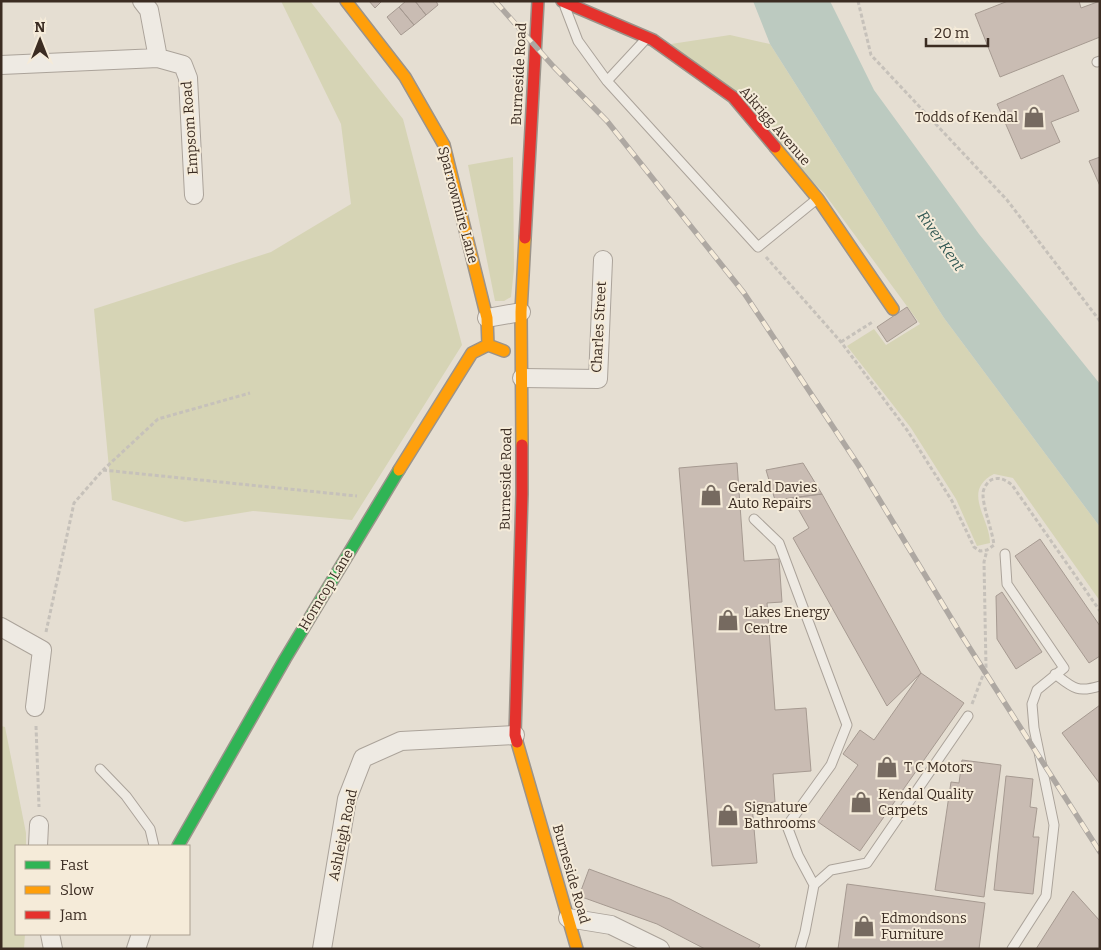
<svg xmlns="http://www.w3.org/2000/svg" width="1101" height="950" viewBox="0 0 1101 950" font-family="Bitter,serif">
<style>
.green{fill:#d6d4b5}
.water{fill:#bccac0}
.building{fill:#c9bcb3;stroke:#a69a91}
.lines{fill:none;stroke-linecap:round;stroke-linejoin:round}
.lane-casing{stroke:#aba39a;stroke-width:11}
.street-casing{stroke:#aba39a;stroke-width:20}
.fast-casing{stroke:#9b938a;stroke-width:14}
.slow-casing{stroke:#9b938a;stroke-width:14}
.jam-casing{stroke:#9b938a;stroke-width:14}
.path{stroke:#c6c1ba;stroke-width:3;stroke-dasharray:4 2.5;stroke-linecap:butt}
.lane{stroke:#eeeae3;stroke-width:9}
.street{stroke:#eeeae3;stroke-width:18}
.fast{stroke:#30b455;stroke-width:11}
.slow{stroke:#ff9f0a;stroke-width:11}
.jam{stroke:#e5322d;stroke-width:11}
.rail-casing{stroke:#aea8a2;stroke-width:5.5}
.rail{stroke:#f5ebd9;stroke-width:4;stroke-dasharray:11;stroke-linecap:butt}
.labels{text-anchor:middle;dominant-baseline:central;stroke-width:4;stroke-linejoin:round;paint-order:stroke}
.street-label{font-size:14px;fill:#3b2c22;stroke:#f5ebd9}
.poi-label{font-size:14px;fill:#3b2c22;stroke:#f5ebd9;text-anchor:start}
.water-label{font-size:15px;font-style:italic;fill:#325954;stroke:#f5ebd9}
</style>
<rect width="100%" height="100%" fill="#e5ded2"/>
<path class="green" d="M281,1H310L403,119L462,345L352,520L253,511L185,522L112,500L94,309L271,252L351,204L341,124Z
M730,35L770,44L944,318L1100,527V601L1013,478L994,474C961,491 990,518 990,543L977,546L956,499L911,428L847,346L874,329L886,345L920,324L824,193L671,44Z
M513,157L514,269L511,297L504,301H495L468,165Z
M1,726L5,727L26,833V846H16V934H25L24,949H1Z"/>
<path class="water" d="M753,1H830L874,90L979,234L1100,384V527L944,318L770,44Z"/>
<path class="building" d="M369,1H382L375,8Z
M406,1H415L426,15L414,25L399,7Z
M415,1H436L438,5L426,15Z
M1008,1H1079L1081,8L1100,1V37L1000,77L975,14Z
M399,7L414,25L401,35L387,17Z
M1063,75L1079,111L1051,122L1060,142L1021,159L997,104Z
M1100,157V186L1089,161Z
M907,307L917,322L887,342L877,327Z
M737,463L744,561L779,559L782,602L767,603L775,710L806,708L811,771L773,774L775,802L752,805L757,863L712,866L679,468Z
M803,463L822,494L775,500L766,470Z
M822,494L921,673L887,706L793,538L809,528L792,498Z
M1040,539L1100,626V656L1089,663L1015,556Z
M1002,592L1042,652L1016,669L997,639L996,596Z
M921,673L964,703L860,851L818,822L858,765L843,754L860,730L874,740Z
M1100,705V784L1062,733Z
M962,760L1001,765L984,897L935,890L951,782L959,783Z
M1006,776L1033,779L1030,807L1037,808L1033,837H1039L1033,894L994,890Z
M589,869L670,899L760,945L758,949H705L657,924L579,896Z
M847,884L985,903L979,949H838Z
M1073,891L1100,921V949H1036Z"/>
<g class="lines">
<g class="lane-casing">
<path id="lane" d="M565,7L578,41L607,81L758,247L817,199
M1097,62L1100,61
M607,81L645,40
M754,519L779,543L847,725L831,765L787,826L798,855L814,885
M1005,554L1007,584L1064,668L1037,690L1032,704L1034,728L1054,825L1046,896L1012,949
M1055,674C1073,688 1077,693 1100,686
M100,769L126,796L150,829L154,846
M800,949L805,932L814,885L831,870L867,863L968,716"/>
</g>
<g class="street-casing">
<path id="street" d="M142,1L149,10L158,58
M1,65L158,58L183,65L188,78L194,195
M487,318L521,312
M522,378L598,379L603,260
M1,627L42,650L35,707
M38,846L39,825
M568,918L611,925L660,949
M50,934L53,949
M136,949L141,934
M322,949L347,799L363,758L401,741L515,735"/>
</g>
<g class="fast-casing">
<path id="fast" d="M178,846L285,659L399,470"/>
</g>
<g class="slow-casing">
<path id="slow" d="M346,1L405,77L444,145L487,318L488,345L504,351
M775,147L818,199L893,309
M522,445L521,312L525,238
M399,470L472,353L488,345
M517,742L577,949"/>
</g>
<g class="jam-casing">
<path id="jam" d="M562,1L653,40L733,97L775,147
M525,238L538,1
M517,742L515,735L522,494V445"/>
</g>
<path class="path" d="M858,1L871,55L1007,200L1100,321
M766,257L841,342L907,430L952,501L974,547L980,551L987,550L994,545C992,529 983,508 983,494C983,488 988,480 994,479C1001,477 1007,481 1012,485L1100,611
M841,342L874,321
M103,470L357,496
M46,632L74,503L103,470L158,419L250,393
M972,704L986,667L984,562L987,550
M36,726L39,807"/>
<use href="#lane" class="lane"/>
<use href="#street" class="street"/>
<use href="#fast" class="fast"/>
<use href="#slow" class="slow"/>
<use href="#jam" class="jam"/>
<g class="rail-casing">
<path id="rail" d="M495,1L553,66L607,121L744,293L859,466L962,636L1100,852"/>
</g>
<use href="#rail" class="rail"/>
</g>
<defs>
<g id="shop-bare" transform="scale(1.725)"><path d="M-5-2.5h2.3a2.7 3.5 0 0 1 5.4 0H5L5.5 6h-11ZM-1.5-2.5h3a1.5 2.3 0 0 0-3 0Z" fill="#766a60" stroke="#f5ebd9" stroke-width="2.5" paint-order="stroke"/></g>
</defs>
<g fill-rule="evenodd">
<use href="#shop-bare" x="1034" y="117"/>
<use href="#shop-bare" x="711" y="495"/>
<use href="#shop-bare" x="728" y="620"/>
<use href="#shop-bare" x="887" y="767"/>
<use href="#shop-bare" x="861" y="802"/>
<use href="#shop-bare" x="728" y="815"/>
<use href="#shop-bare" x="864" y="926"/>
</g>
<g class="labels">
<g class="street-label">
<text transform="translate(519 74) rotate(-87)">Burneside Road</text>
<text transform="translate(775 126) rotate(49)">Aikrigg Avenue</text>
<text transform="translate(190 128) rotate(-94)">Empsom Road</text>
<text transform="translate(458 205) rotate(75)">Sparrowmire Lane</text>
<text transform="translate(599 327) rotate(-87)">Charles Street</text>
<text transform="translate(506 479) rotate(-89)">Burneside Road</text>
<text transform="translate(326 590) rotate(-59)">Horncop Lane</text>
<text transform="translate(343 835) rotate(-78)">Ashleigh Road</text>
<text transform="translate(571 874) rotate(74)">Burneside Road</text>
</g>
<g class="poi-label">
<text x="1018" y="117" text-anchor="end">Todds of Kendal</text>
<text x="728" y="487">Gerald Davies<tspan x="728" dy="16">Auto Repairs</tspan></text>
<text x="744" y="612">Lakes Energy<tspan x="744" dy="16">Centre</tspan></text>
<text x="904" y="767">T C Motors</text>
<text x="878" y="794">Kendal Quality<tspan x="878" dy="16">Carpets</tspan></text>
<text x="744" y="807">Signature<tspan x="744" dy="16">Bathrooms</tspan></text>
<text x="881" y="918">Edmondsons<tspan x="881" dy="16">Furniture</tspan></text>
</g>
<g class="water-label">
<text transform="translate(941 241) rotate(55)">River Kent</text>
</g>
</g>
<rect width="1101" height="950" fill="none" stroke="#3b2c22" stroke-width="5"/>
<rect x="15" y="845" width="175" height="90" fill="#f5ebd9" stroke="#ab9f90"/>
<rect x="25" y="861" width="25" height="8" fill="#30b455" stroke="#ab9f90"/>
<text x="60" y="870" font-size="15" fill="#3b2c22">Fast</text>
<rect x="25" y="886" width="25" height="8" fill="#ff9f0a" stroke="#ab9f90"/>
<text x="60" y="895" font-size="15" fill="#3b2c22">Slow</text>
<rect x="25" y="911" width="25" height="8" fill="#e5322d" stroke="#ab9f90"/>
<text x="60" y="920" font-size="15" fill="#3b2c22">Jam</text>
<g transform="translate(40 40)" stroke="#f5ebd9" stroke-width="4" paint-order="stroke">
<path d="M0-4L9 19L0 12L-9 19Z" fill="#3b2c22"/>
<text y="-8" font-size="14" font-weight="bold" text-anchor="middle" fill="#3b2c22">N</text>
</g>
<path d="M926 38v8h62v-8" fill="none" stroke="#3b2c22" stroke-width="2.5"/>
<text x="934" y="38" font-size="15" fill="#3b2c22" stroke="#f5ebd9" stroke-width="4" paint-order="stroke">20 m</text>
</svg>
